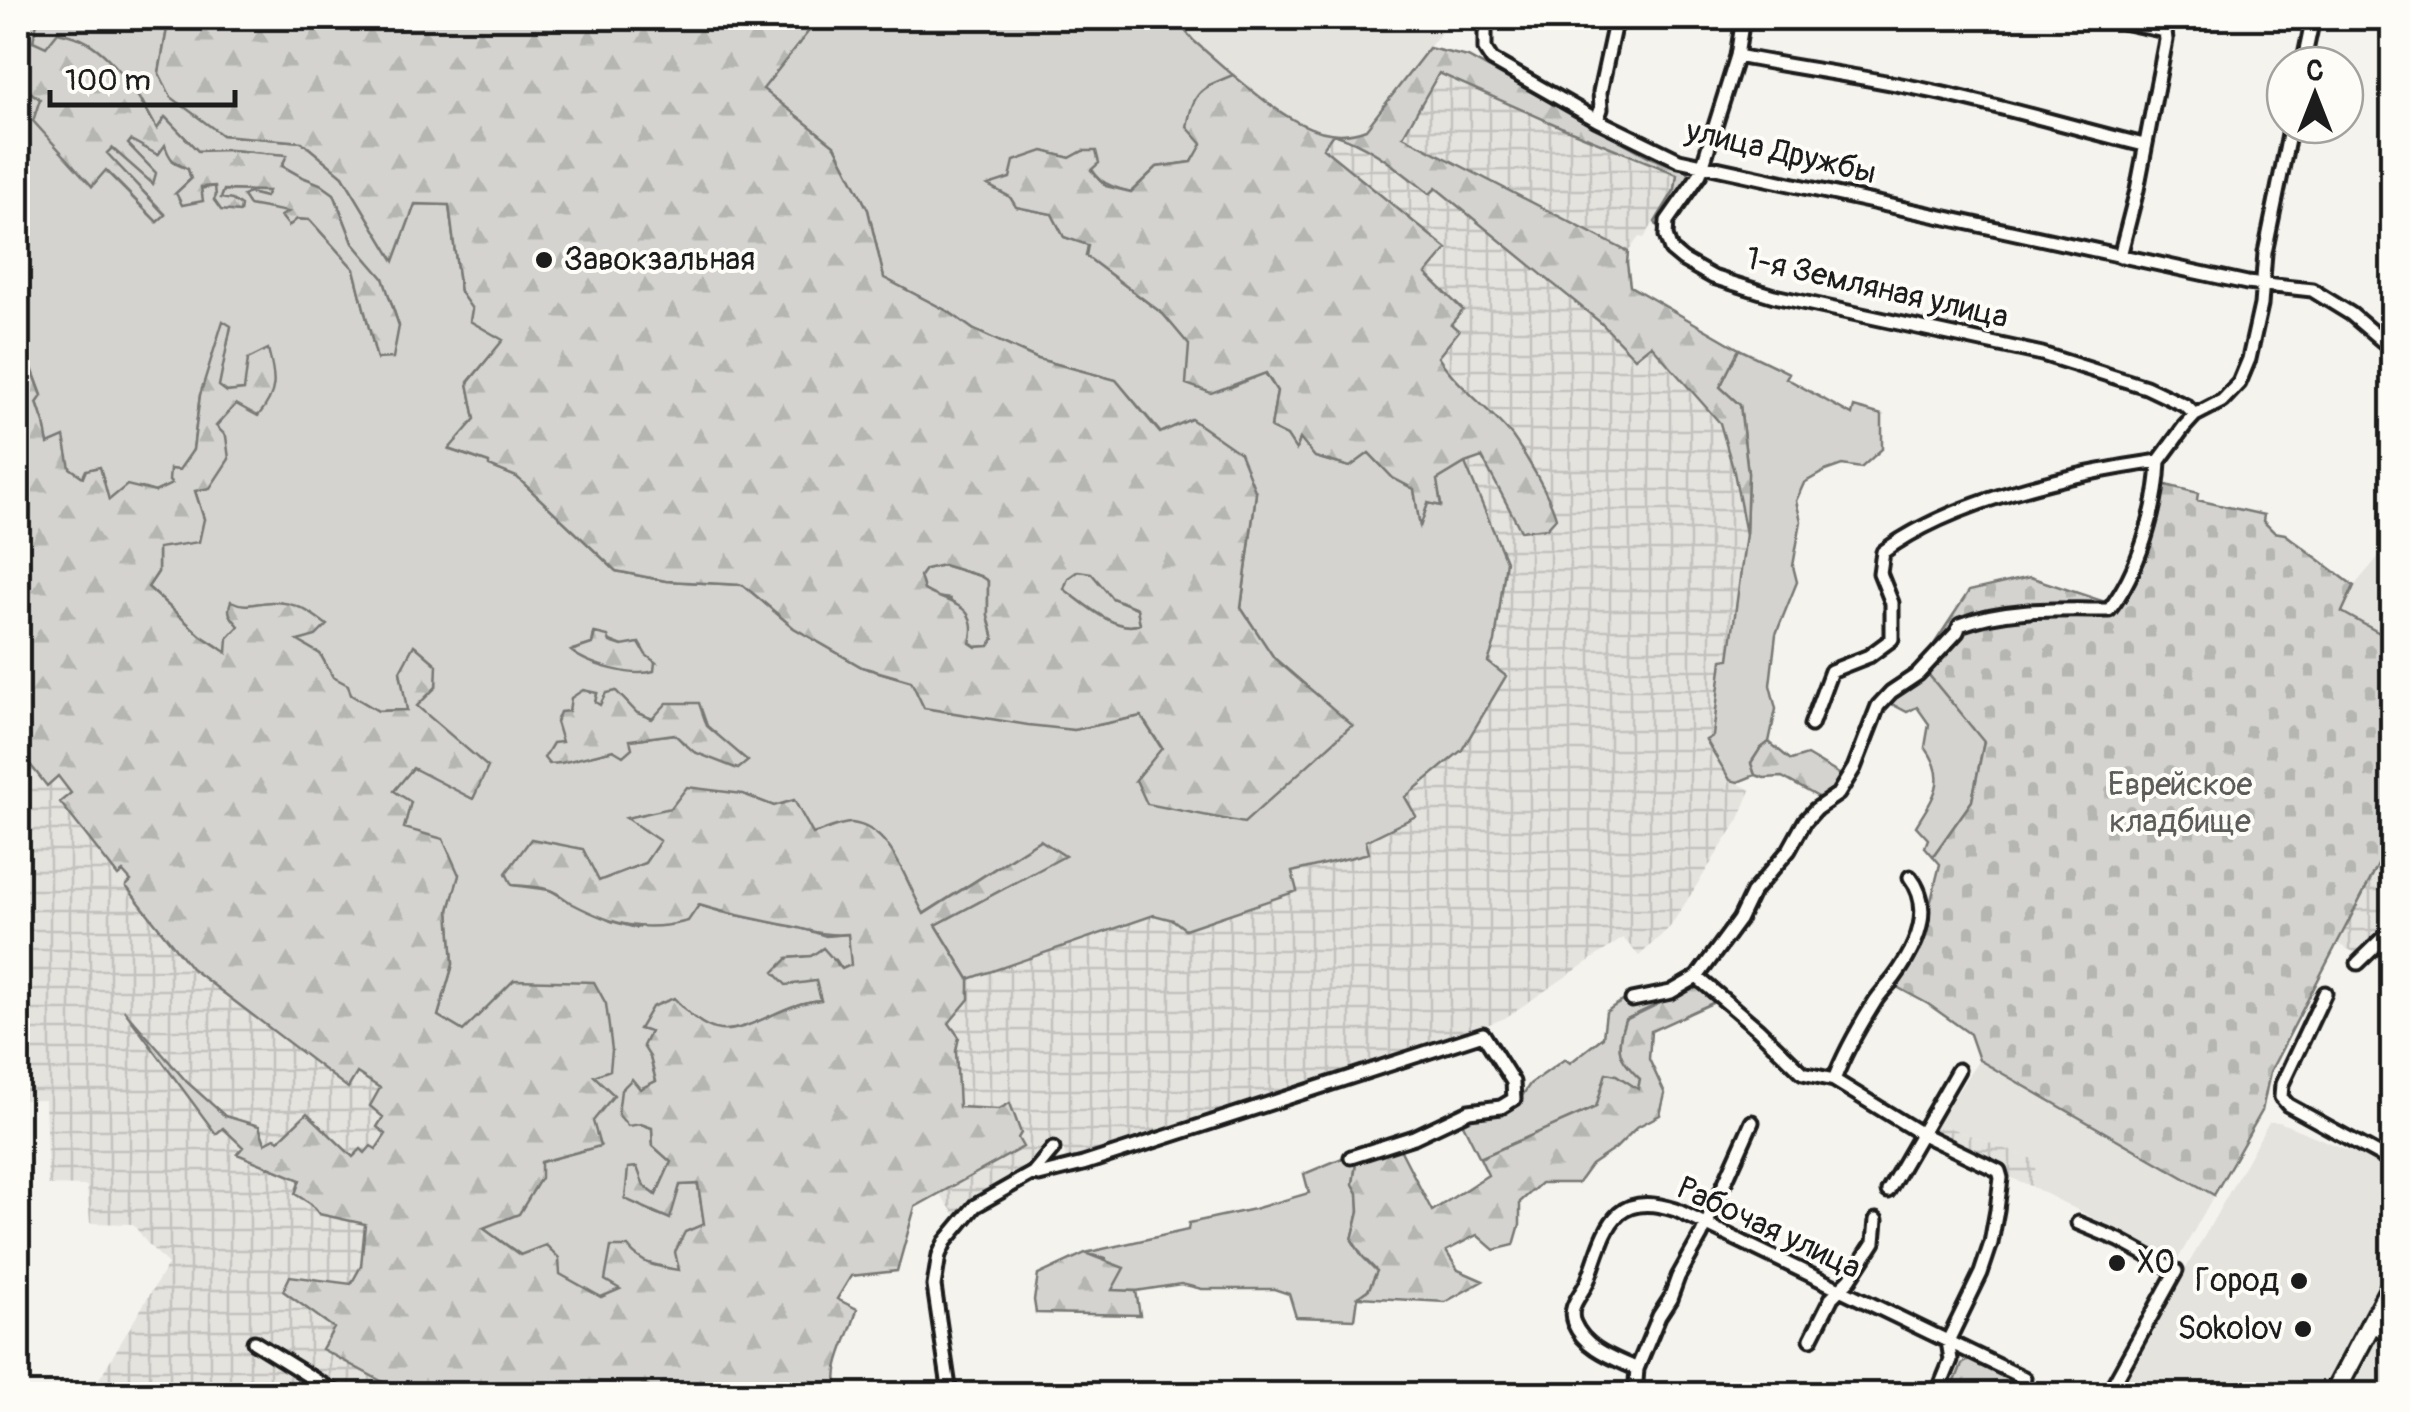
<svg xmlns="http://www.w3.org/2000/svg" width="2410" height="1412" viewBox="0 0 2410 1412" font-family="Pangolin,sans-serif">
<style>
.built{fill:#e4e3de}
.industrial{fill:url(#industrial-grid)}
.green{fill:#d4d3cf;stroke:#787876;stroke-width:2.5;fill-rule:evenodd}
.forest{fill:url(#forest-firs);stroke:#787876;stroke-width:2.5;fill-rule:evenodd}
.cemetery{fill:url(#cemetery-stones);stroke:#787876;stroke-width:2.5}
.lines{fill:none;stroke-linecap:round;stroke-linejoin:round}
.minor-casing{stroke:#1c1c1c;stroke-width:19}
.primary-casing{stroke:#1c1c1c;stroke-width:25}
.minor{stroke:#fdfcf7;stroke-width:11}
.primary{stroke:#fdfcf7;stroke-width:18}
.poi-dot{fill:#1c1c1c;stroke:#fdfcf7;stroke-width:4}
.labels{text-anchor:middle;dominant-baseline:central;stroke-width:8;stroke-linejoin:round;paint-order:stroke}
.street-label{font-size:32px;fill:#1c1c1c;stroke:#fdfcf7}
.poi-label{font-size:32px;fill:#1c1c1c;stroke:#fdfcf7;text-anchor:start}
.park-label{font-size:32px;fill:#5c5c5b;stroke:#fdfcf7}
</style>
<defs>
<pattern id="industrial-grid" width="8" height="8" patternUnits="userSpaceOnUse" patternTransform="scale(2.5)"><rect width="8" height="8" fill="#e4e3de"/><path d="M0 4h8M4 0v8" fill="none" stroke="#c3c2be"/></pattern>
<pattern id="forest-firs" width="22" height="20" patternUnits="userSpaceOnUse" patternTransform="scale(2.5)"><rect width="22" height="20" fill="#d4d3cf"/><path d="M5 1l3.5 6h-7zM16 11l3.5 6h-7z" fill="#b5b5b1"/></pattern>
<pattern id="cemetery-stones" width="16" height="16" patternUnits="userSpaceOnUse" patternTransform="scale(2.5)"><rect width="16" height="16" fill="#d4d3cf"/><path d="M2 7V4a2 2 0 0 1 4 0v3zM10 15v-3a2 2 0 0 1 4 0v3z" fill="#b5b5b1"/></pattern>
</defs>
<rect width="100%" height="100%" fill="#f4f3ee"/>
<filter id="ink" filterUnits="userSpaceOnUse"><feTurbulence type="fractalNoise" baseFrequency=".01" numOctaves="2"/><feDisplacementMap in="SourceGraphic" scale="20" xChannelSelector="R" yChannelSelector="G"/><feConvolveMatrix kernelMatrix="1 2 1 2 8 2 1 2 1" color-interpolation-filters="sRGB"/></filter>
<g filter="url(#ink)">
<path class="built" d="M1174,18H1452L1366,129L1353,134H1333L1302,125L1280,113L1194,41Z
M2392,541V640L2342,611L2354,586Z
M1979,1060L2214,1195L2177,1261L2031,1186L2037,1161L1937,1123Z
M2269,1122H2279L2392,1168V1258L2322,1394H2115Z
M2382,1334L2392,1340V1394H2346L2376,1336Z"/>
<path class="industrial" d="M1438,72L1561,127L1677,174L1675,189L1644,238L1639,237L1628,252L1402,136Z
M1333,134L1350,139L1381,158L1430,194L1435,187L1601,323L1635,357L1651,345L1720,423L1734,472L1746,534L1729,659L1722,661L1713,736L1730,779L1751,790L1739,819L1670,927L1639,956L1623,938L1505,1018L1396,1060L1067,1165L1064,1150L1050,1147L1034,1166L973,1201L958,1219L939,1193L1022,1147L999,1109L959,1107L956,1051L959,1037L948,1023L969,999V979L1154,915L1173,920L1186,929L1297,891L1292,873L1368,853L1365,841L1405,797L1462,750L1505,676L1488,662L1495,641L1506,560L1465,463L1482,457L1556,518L1551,502L1512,436L1448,372L1437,356L1458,331L1451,324L1426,273L1447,248L1323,148Z
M18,749L46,785L57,776L71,793L61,803L119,876L123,872L131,882L127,885L191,967L347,1087L357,1073L381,1088L386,1134L376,1150L353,1157L278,1141L264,1143L259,1126L225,1116L187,1082L217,1134L223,1128L244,1147L238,1155L300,1180L319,1214L365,1224L361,1266L351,1284L290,1276L335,1328L323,1349L405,1394H90L168,1264L147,1243L133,1224L90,1223L87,1186L48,1185L45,1100H18Z
M2392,838V924L2359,955L2337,943Z
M1937,1123L2038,1161L2031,1186L2007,1176V1168L1931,1136V1130Z"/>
<path class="green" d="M37,18H169L159,73L222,135L302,142L343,176L394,260L415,204L449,205L460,292L504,340L468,382L475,419L450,450L490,463V466L517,477L616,571L666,581L743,585L794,628L862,667L1074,730L1141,716L1162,749L1136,780L1352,726L1274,658L1241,608L1256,493L1161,433L1116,380L1038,359L974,330L949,312L884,278L868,210L835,146L762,89L819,18H1174L1194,41L1233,75L1209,85L1203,144L1192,162L1157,167L1131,192C1102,185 1094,179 1083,151L1070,158L1043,151L1010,178L990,186L1010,197L1017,207L1052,214L1064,237L1089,245L1086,256L1163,314L1229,388L1265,373L1277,391L1271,428L1287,436L1297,448L1300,438L1315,457L1349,467L1369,453L1393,478L1414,489L1420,525L1428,503L1441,505L1436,480L1465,463L1506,561L1495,642L1488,662L1506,676L1462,750L1405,797L1416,816L1366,841L1369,853L1292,872L1297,891L1185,929L1173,920L1154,915L969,979L936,925L1064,856L1040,840L923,914L893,854L850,823L813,834L774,806L743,794L628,818L661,841L645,863L599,881L512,885L550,890L572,903L611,921L636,928L699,905L722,912L801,928L826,936L849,934L852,965L842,969L836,960L811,956L788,958L817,981L821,1000C813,1001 805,1002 797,1005C773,1012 747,1032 720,1030C703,1029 685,1011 674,999L650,1032V1057L656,1081L640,1089L632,1080L641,1124L652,1128L653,1146L671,1162L656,1195L644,1186L625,1198L652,1212L669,1218L680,1185L698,1184L704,1224L679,1271L637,1260L621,1289L601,1298L521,1255L482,1228L541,1162L600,1145L463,1031L438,1016L453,964L449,910L459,874L404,828L393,791L413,768L416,705L436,687V664L415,646L400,672L408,710L378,711L351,695L333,677L320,654L296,640L271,602L241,606L240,626L228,653L200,635L148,587L158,572V548L204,519L195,491L216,426L236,404L244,390L227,392L218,386L231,326L200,395L193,450L173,484L155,492L142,488L109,500C93,486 56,461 48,443C43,431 43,416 37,403L42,395L24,347V334L18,323V92L21,86L40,99L92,186L105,170L157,222L165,214L106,153L111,147L156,173L128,144L131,139L164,144L174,163L188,169L191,179L176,193L216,186V196L214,200L221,209L239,212L221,198L224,190L269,191L265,197L249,193L290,212L297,219L310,220L354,269L377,359L399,326L383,279L353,243L334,194L320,184L302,177L281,165L286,155L230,150L198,151L166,118L157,129L142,101L33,41ZM594,633C614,645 637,648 655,662L572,650L592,644ZM616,691L637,713L653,719L738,769L684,744L675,734L629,740L614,750L588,756L563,742L559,729L569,711L597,694L595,702L601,705Z
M1739,349L1789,373L1786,378L1852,415L1854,407L1882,415V449L1861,468L1842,465L1825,471L1804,483L1796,501L1801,521L1793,566L1797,582L1776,634L1770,685L1776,709L1769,742L1760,749L1751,763L1755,775L1738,782L1730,780L1706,740L1713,736L1722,660L1729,659L1746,534L1748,473L1740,405L1720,387Z
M943,565L980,576L988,581V615L994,639L989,646L976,647L970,642L950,599L935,597L924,590L920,576L925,569Z
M1078,571L1091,572L1112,598L1137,608L1140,624C1116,634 1083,602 1063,589L1068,578Z
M1929,675L1984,741L1972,801L1933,856L1925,847L1928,839L1916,826C1934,796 1949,780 1925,747L1929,724L1917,707L1907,712L1888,702L1893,697Z
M1681,985L1689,989L1625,1020C1615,1049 1618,1058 1640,1079L1638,1090L1616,1075L1596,1107L1480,1158L1462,1122L1518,1102L1530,1084L1565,1059L1570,1063L1603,1037L1606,1012C1628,994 1654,991 1681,985Z
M1347,1156L1356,1164L1353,1184L1358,1193L1359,1211L1352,1240L1363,1257L1377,1271L1369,1289L1358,1297L1355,1319L1296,1317L1289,1294L1274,1289H1202L1181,1284L1136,1291H1111L1106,1259L1085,1253L1188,1230L1189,1223L1254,1209L1309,1193L1304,1174Z"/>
<path class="forest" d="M18,18H38L33,41L46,47L58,32C65,34 74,36 81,39C114,54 140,98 157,129L165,117L198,151L230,150L287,155L282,166L302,177L320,184L334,194L353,243L383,278L399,326L393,358L377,359L354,269L310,220L297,219L289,226L281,216L288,212L249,205L243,196L249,193L265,197L268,191L224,190L221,198L232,200L241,206L240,212L221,210L214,200L216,196L215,186L201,187L203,201L182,205L176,193L191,179L188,169C174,163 169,159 165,145L158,155L131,140L128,144L156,173L153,184L112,148L107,153L165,215L157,222L106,170L92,186L33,121L40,99L22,86L18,92Z
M169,18H819L763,89L835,146L868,210L884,278L949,312L974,330L1038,359L1116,380L1160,433L1191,419L1240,453L1256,493L1241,608L1274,658L1352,725L1244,823L1147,804L1136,780L1162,748L1141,716L1074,730L1028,725L924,708L911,681L862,667L794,628L743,585L666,581L616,571L517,477L489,466V463L449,449L475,419L468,383L503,340L470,321L472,309L460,292L449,205L415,204L394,261L343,176L302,142L222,135L171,97L159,73ZM943,565L980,576L988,581V615L994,639L989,646L976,647L970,643C981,602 946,604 924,590L920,576L925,569ZM1078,571L1091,573L1112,598L1137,608L1140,624C1116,634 1083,603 1064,589L1068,578Z
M1429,48L1468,57L1650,157L1688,171L1689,175L1661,233L1655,222L1675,189L1677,174L1561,127L1439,73L1403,136L1628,252L1627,263L1630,286L1739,349L1720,387L1740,405L1748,473L1746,534L1734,472L1720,423L1651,345L1635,358L1601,323L1436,188L1430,194C1400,171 1370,144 1333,134L1323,148L1447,249L1426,274L1463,310L1451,324L1459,331L1438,357C1458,387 1489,408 1512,436C1527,457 1549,494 1556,518L1547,528L1521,531L1482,457L1465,463L1437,480L1441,506L1428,503L1420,527L1414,489L1393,478L1369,453L1350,467L1315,457L1300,439L1296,450L1287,436L1271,428L1277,391L1266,373L1211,393L1186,384L1189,345L1163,314L1086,256L1088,245L1064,237L1052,214L1016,207L1010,197L988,185L1010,178L1014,161L1043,151L1070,158L1083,151H1096L1099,163L1091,170L1106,186L1131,192L1157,167L1192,162L1202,144L1187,127C1194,91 1199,89 1233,75C1269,104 1316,149 1366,129Z
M223,321L231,326L219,386L227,392L244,390L248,359L268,349C276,379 278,392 258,416L236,404L216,426L226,436L229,459L210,488L195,491L204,519L199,542L158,548V572L148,587L200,635L227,653L228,638L239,626C231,617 226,613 231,601C247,609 256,602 273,602C296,602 310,612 327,625L316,636L298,641L320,654L333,677L348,685L351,695L378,711L407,710L400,671L414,645L437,665L436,687L417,706L488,767L473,799L413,768L394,791L411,802L404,828L443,839L459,875L449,910L453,964L438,1016L463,1031L514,980L594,982L606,1004L612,1050L610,1070L594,1076L614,1095L593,1121L600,1146L541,1162V1178L519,1214L483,1228L520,1255L546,1245L559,1258L560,1274L601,1297L620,1289L605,1280L611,1247H628C642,1265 657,1267 679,1270L675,1252L685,1232L704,1224L698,1184L680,1185L670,1219L625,1199L628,1168L637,1167L644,1186L656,1195L671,1162L653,1146L652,1128L641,1124L628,1126L618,1114L621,1090L632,1079L640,1089L656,1081L650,1057L643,1046L650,1032L639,1029L652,1007L674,998C685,1010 702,1028 720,1030C745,1032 774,1012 797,1005C804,1002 813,1001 821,1000L816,981L786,985L774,972L788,958L811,956L823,948L842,969L851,965L848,934C821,936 811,930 785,925C756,919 727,914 699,905L688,921C644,933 613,925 573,904C566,900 559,894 552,891C541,886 525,886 512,885L506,873L531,839L583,849L599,881L645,863L660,841L626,818L671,808L687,787L743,794L774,806L794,800L813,834C824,831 841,822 852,823C893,828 906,884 924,914L1040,840L1065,856L936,925L969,979V999L949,1023L959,1037L956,1051L959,1107L999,1109L1010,1103L1021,1133L1018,1138L1023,1147L915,1207L897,1271L851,1276L837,1299L857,1309C852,1334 827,1370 840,1394H405L322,1349L334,1328L283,1291L290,1276L351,1284L361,1266L365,1224L319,1214L311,1204L295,1194L300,1180L237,1154L243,1147L223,1128L216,1134L124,1010L187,1082L225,1116L259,1126L265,1143L275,1138L279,1140L307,1113L353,1157L361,1149L365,1153L371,1146L376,1149L386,1134L377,1127L383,1117L370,1106L380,1088L357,1073L348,1088L191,968L126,886L131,881L123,872L118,876L60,802L71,793L58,776L47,786L18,749V436L25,420L18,409L23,397L22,386L18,385L20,368L18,364V323L24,334V347L42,396L37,403L44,423L48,444L64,437L70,468L83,477L86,470L100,467L109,500L127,485L155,492L172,484L169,481L170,469L179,470L193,450L200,395Z
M595,633L608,636L610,642L622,646L639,643L646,655L655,662L654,671C634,678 588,665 571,651L592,644Z
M583,690L597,693L595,702L600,705L606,693L616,691L637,713L652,719L667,703H699L707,726L748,761L738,769L694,752L674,734L630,740L632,748L623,756L613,750L561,763L549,764L544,758L553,743L562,742L556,722L560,712L569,711L571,698Z
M1769,742L1791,760L1807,755L1844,777L1838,788L1822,799L1782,777L1764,778L1755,775L1751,763L1760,749Z
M1701,988L1717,1001L1651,1031L1649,1059L1665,1094L1660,1115L1637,1127L1616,1148L1591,1165L1578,1183H1541L1520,1202V1224L1514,1245L1494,1250L1477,1235L1446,1251L1458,1270L1483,1281L1445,1302L1358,1297L1369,1289L1377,1271L1363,1257L1352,1240L1359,1211L1358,1193L1353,1184L1356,1164L1347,1156L1394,1137L1432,1211L1488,1175L1480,1158L1596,1107L1606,1073L1616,1075L1638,1089L1640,1079C1618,1058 1615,1049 1625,1020L1689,989Z
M1085,1253L1124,1268L1112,1290L1136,1291L1140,1315L1036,1313L1034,1300L1038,1275Z
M1973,1358L2021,1381L2032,1394H1950L1962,1364Z"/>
<path class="cemetery" d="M2162,484L2198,493L2197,500L2264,515L2263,521L2274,532L2285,534L2354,586L2342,612L2392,640V838L2270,1072L2262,1111L2214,1195L1979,1060L1970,1034L1928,1004L1895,986L1925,925L1940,864L1933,856L1972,801L1984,742L1929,675L1923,661L1969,591L2030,577L2120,607L2151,538Z"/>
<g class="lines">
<g class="minor-casing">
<path id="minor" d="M1485,18V49L1492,60L1597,120L1679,160L2247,283L2312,290L2351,314L2392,349
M1743,18L1737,56L1700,174L1667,221L1666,236L1671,250L1683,260L1713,277L1774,296L2042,354L2146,387L2186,406L2195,415
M2104,18L2165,31L2166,40L2137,190L2120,256
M1737,56C1803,69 1869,77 1935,92C2005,107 2075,128 2144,145
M2303,65L2313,18
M1597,120L1601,109L1600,92L1616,18
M1811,725L1831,671L1869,656L1892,639V603L1880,573L1883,552C1952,500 2074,473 2159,461L2184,427L2195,415L2222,401L2239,383L2249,359L2261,305L2265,253L2291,125
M2358,963L2392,930
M1697,977L1758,1029L1803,1073L1834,1080L1920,1133L1999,1171L2001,1178L1997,1210L1991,1243L1981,1273L1948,1341L1951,1360L1937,1394
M2325,993L2282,1084L2281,1097L2288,1105L2392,1162
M1632,1000L1671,992L1697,977L1739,920L1752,893L1789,850L1805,821L1816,809L1838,794L1854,768L1878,706L1891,692L1918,674L1957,632L1960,625C2006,607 2060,610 2109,610C2139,571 2157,510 2159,461
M1834,1080C1844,1053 1859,1027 1874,1003C1880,993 1888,986 1894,978C1916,948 1935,909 1910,877
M1033,1173L1039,1175L1083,1164L1483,1034L1513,1082L1514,1099L1501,1107L1469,1111L1414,1137L1351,1157
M1888,1191L1958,1070
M2078,1223L2119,1240L2176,1271L2108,1394
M2370,1324L2392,1337
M1811,1339L1832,1297L1850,1279L1874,1242L1876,1220
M254,1342L338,1394
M1637,1369C1614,1358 1585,1349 1574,1323C1567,1306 1582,1295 1588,1280C1606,1233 1610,1188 1676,1210L2024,1378
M950,1394L934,1286L939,1255L945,1242L975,1206L1033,1173L1053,1149
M1012,1394H1017
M1635,1394L1637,1369L1659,1316L1670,1299L1678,1277L1701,1236L1752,1122"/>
</g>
<g class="primary-casing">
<path id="primary" d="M2334,1394L2392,1284"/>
</g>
<use href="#minor" class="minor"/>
<use href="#primary" class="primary"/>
</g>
</g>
<g class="poi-dot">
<circle cx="544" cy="260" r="10"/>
<circle cx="2117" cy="1263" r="10"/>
<circle cx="2299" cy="1281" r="10"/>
<circle cx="2303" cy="1329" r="10"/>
</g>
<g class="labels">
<g class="street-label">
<text transform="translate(1781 152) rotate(13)">улица Дружбы</text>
<text transform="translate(1877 288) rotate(13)">1-я Земляная улица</text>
<text transform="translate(1769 1228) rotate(25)">Рабочая улица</text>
</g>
<g class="poi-label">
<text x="564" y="260">Завокзальная</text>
<text x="2137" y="1263">ХО</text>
<text x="2279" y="1281" text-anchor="end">Город</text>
<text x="2283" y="1329" text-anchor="end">Sokolov</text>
</g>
<g class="park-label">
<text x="2180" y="785">Еврейское<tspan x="2180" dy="37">кладбище</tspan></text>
</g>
</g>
<rect width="2410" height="1412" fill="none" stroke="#fdfcf7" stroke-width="60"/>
<rect x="30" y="30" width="2350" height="1352" fill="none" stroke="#1c1c1c" stroke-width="4" filter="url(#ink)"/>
<g transform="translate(2315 95)"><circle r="48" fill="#fdfcf7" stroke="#a3a29f" stroke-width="2.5"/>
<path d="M0-8L18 38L0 25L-18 38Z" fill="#1c1c1c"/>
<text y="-15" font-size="28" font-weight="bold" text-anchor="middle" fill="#1c1c1c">С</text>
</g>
<path d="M50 90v15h185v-15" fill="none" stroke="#1c1c1c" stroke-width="5"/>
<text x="65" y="90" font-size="30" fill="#1c1c1c" stroke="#fdfcf7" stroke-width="8" paint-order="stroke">100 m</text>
</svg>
